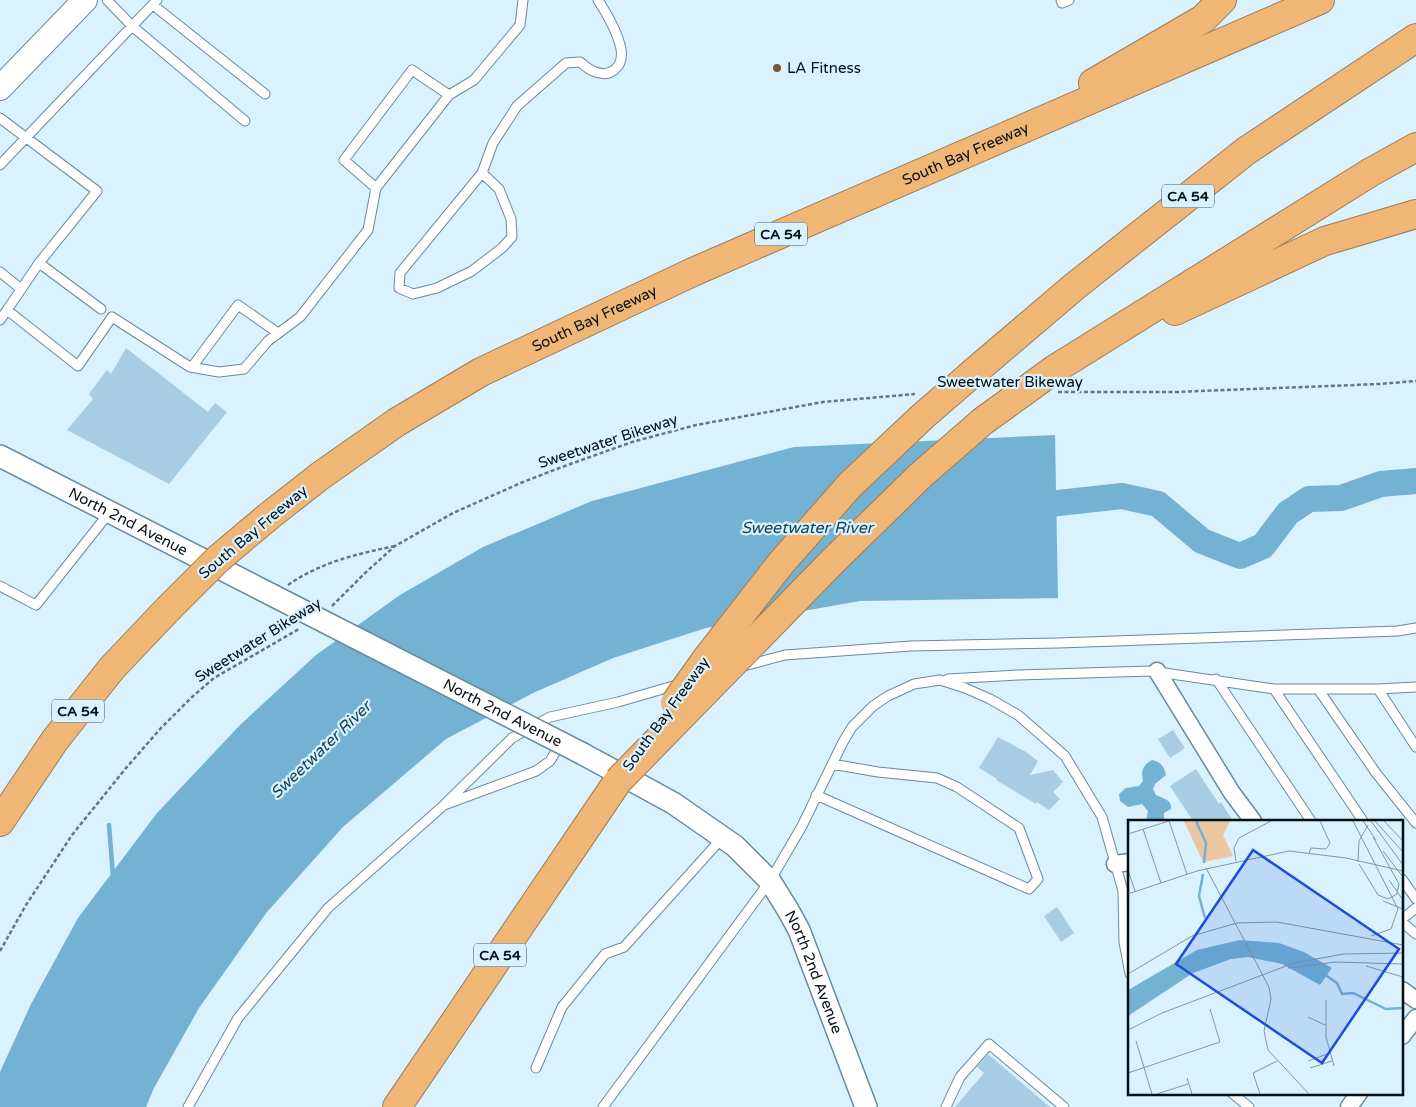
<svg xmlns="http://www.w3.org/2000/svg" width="1416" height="1107" viewBox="0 0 1416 1107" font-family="'Varela Round',sans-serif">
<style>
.water{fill:#73b2d3}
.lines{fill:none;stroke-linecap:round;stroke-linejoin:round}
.stream{stroke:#73b2d3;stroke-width:4.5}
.river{stroke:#73b2d3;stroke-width:26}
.building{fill:#a8cde2}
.service-casing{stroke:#678b9e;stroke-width:11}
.minor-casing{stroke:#678b9e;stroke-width:19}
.tertiary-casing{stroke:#678b9e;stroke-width:24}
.secondary-casing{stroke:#678b9e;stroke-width:26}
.motorway-casing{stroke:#9d7c54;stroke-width:30}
.path{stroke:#657680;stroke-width:2.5;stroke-dasharray:4 2.5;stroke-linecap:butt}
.service{stroke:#fff;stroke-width:9}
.minor{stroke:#fff;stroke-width:16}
.tertiary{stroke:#fff;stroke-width:21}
.secondary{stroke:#fff;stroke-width:24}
.motorway{stroke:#f0b675;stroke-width:28}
.tertiary-bridge-casing{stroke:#678b9e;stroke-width:24;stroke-linecap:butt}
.motorway-bridge-casing{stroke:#9d7c54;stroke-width:30;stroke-linecap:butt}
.tertiary-bridge{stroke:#fff;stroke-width:21}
.motorway-bridge{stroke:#f0b675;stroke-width:28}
.poi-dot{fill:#7a572f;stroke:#daf1fe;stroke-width:2}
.labels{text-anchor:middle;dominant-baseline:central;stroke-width:4.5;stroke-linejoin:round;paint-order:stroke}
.shield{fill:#daf1fe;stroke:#44535c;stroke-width:1}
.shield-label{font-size:14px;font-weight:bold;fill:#030f16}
.poi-label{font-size:15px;fill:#030f16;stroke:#daf1fe;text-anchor:start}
.street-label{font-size:15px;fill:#030f16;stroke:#daf1fe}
.water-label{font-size:16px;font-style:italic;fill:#0f445b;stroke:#daf1fe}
.inset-river{fill:none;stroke:#73b2d3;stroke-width:2.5}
.inset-road{fill:none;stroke:#8497a1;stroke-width:1}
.view{fill:#1d4ed8;fill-opacity:0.15;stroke:#1d4ed8;stroke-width:2.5}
.inset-edge{fill:none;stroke:#030f16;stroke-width:2.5}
</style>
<rect width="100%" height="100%" fill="#daf1fe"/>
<path class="water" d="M1055,435L1058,598L860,601L706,628L613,658L533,693L446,739L343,827L267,912L199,1008L154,1088L146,1107H0V1072L31,1004L78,918L157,813L241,724L316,655L400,595L483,547L592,501L794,447Z
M1152,760C1161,762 1164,766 1166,775L1155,784L1153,789L1156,795C1163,799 1172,799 1171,809L1164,813V821H1146L1148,811L1142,804L1128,807L1120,801L1119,794L1126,788L1139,786L1143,781C1141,771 1142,766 1152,760Z"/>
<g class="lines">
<path class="stream" d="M109,825L113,876"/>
<path class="river" d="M1022,507L1122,496L1158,504L1202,541L1240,556L1263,546L1288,513L1309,499L1341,498L1381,484L1416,481"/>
</g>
<path class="building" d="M126,348L208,412L215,403L227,412L169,484L67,430L93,399L89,394L107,370L111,374Z
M1173,730L1185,748L1170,758L1158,739Z
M998,737L1026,752L1038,761L1030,775L1053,770L1063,782L1053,792L1060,799L1049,810L1037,802L1036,804L996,780L997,779L979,768Z
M1196,769L1219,804L1221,802L1233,821H1193L1170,786Z
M1057,907L1074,933L1061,942L1044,916Z
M988,1054L1050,1107H955L984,1073L977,1067Z"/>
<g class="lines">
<g class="service-casing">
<path id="service" d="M107,0L132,26L245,121
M1061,0L1062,3L1069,0
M153,5L265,94
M0,118L97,191L39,263L101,309
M0,165L157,0
M482,173L499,189L511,219L512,237L502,248L472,271L437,288L413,294L399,288L400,273L482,173L493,143L517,106L566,63L580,62C584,65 588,69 593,71C610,79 624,67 621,49C618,33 607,14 598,0
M376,188L344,160L412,70L449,95
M0,272L21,289
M7,310L39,263
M0,320L7,310L78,366L112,317L190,367L219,372L244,369L268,341L300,317L368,230L376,188L449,95L474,80L520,25L523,0
M192,367L238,305L278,333
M0,586L36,605L109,513
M740,667L785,655L911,646L1058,643L1398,631L1416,628
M948,679L1018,675L1151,671L1274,689H1378L1416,687
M1216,679L1311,821
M1274,689L1363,821
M1318,689L1376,773L1416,823
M1378,689L1416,747
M816,795L1029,889L1038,879L1019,828L957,787L937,778L878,772L832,764
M444,805L512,738L550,717L618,702L680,684
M1402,879L1416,899
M1402,919L1416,908
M1402,922L1416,934
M536,1068L562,1007L605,954L624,947L723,837
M1232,1093L1249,1107
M188,1107L238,1018L328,908L444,805L536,771L550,761L561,743
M603,1107L770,881L802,826L843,742L852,727L873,706L888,696L914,684L940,680L965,688L990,699L1018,715L1065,756L1102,817L1123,891L1124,942L1130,974
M946,1107L960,1077L989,1044L1064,1107"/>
</g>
<g class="minor-casing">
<path id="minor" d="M1157,671L1232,793L1253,821
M1115,864L1130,862
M1402,990L1416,1000
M1402,1036L1416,1018
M1349,1107L1359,1093"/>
</g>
<g class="tertiary-casing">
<g id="tertiary">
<path id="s1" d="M0,456L272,595"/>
<path id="s2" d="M583,754L673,803L735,846L770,881L788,910L799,930L866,1107"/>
</g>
</g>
<g class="secondary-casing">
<path id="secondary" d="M0,88L85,0"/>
</g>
<g class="motorway-casing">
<g id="motorway">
<path d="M1093,83L1203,19L1222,0"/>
<path d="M1175,311L1325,241L1416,214"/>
<path d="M1055,369L1371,172L1416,147"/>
<path d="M974,372L1075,286L1246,151L1416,38"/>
<path id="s3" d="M269,516L320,476L397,422L481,372L693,272L1320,0"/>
<path d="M0,822L55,740L112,668L168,609"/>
<path d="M397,1107L618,781"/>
</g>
</g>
<path class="path" d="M1058,392H1176L1379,384L1416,381
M288,585C321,562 357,554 395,546
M332,606L365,573L395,546L453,513L523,482L562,467L632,442L696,425L823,402L915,394
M0,951L26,905L72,835L126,768L161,728L192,697L214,678L299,629"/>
<use href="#service" class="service"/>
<use href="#minor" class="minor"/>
<use href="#tertiary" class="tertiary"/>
<use href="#secondary" class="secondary"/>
<use href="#motorway" class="motorway"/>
<g class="tertiary-bridge-casing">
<g id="tertiary-bridge">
<path id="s4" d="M272,595L583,754"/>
</g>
</g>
<g class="motorway-bridge-casing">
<path id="motorway-bridge" d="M168,609L218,559L269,516
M675,703L707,658L782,562L850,485L923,416L974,372
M618,781L835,559L921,475L983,421L1055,369"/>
</g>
<use href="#tertiary-bridge" class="tertiary-bridge"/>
<use href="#motorway-bridge" class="motorway-bridge"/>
</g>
<circle class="poi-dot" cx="777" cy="68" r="5"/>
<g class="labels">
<g class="shield">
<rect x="1162" y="184.5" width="52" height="23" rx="4"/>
<rect x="755" y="222.5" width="52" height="23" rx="4"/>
<rect x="52" y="699.5" width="52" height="23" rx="4"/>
<rect x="474" y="943.5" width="52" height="23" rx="4"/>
</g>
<g class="shield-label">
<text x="1188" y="196">CA 54</text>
<text x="781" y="234">CA 54</text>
<text x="78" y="711">CA 54</text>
<text x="500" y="955">CA 54</text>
</g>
<g class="poi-label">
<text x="787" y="68">LA Fitness</text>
</g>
<g class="street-label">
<text stroke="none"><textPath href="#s3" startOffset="788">South Bay Freeway</textPath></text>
<text stroke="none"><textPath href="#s3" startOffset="382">South Bay Freeway</textPath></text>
<text x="1010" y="382">Sweetwater Bikeway</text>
<text transform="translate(608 441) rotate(-18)">Sweetwater Bikeway</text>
<text stroke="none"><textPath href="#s1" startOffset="144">North 2nd Avenue</textPath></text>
<text transform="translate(253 532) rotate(-40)">South Bay Freeway</text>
<text transform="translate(258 640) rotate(-32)">Sweetwater Bikeway</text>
<text stroke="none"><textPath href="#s4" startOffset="259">North 2nd Avenue</textPath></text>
<text transform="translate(666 714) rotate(-54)">South Bay Freeway</text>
<text stroke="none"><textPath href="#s2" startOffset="329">North 2nd Avenue</textPath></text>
</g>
<g class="water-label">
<text x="807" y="528">Sweetwater River</text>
<text transform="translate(321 750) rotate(-44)">Sweetwater River</text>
</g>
</g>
<g transform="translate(1128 820)">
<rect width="275" height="275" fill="#daf1fe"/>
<path d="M56,1H102L95,15L105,36L75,42Z" fill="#eac6a1"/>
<path d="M112,120L151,123L176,132L204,148L192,165L154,144L120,137L103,139L65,153L0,196V170L69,130Z" fill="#73b2d3"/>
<path class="inset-river" d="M68,1L78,23L76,43M75,54L71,76L77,98M196,154L209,163L214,174L225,173L258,189L275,188"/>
<path class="inset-road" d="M225,1L270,89L263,109L243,116M235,1L248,20M243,1L275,45M247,1L275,32M256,1L275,21M15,9L33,63M0,14L41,1L59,54M255,31L275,57M181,33L183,28L198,29L202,23L192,1M108,41L106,28L111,18L143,1M230,42L231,21L240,5M231,44L250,75L260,79L269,74L271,64L245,17M78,48L141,167L143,179L136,211L140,230L181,274M0,50L7,71M261,60L275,80M0,74L69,51L161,31L218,38L275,51M255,81L275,89M238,146L275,157M160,148L208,142L275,144M0,154L64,116L109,103L149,102L275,125M198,180V217L206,246M180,197L197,205M0,210L34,193L166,143L216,134L275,133M8,221L24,274M180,241L202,233M182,248L204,241M0,253L92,222L82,189M59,258L64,274M29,274L60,264M132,274L125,253L149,241"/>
<path class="view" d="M125,30L271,129L194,243L48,144Z"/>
<rect width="275" height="275" class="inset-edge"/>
</g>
</svg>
